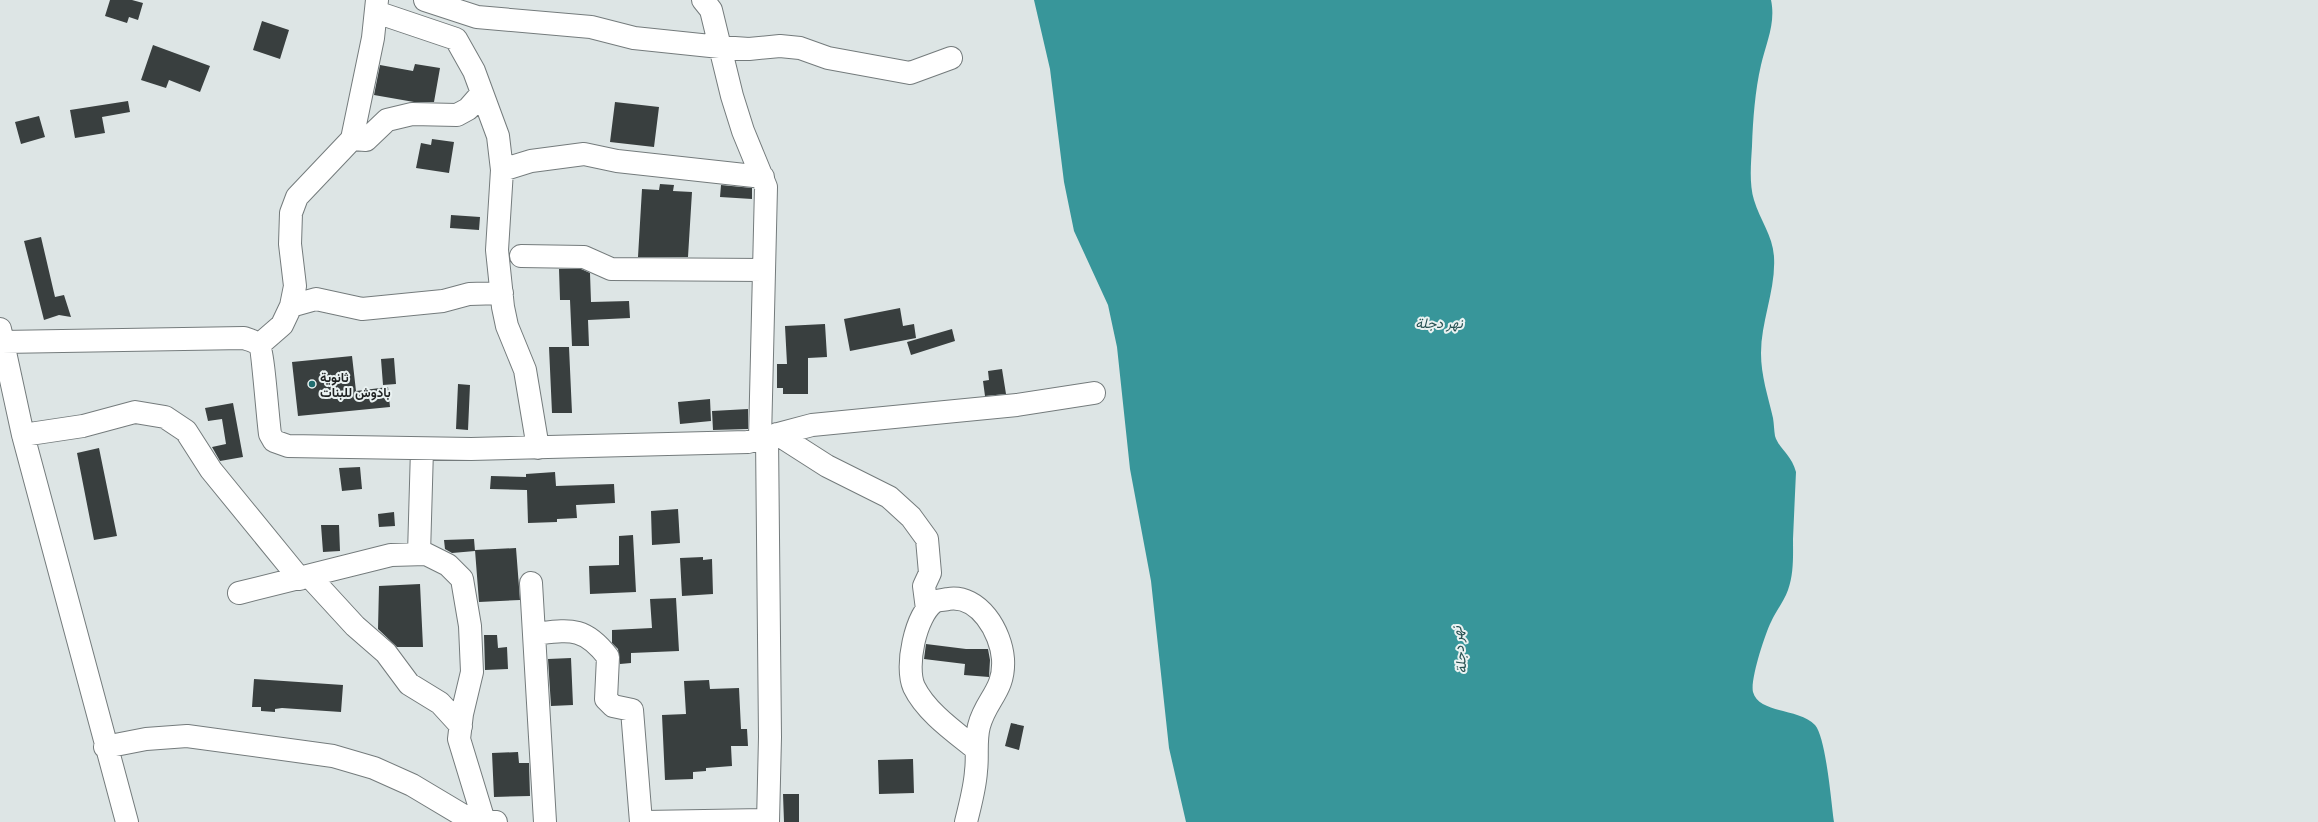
<svg xmlns="http://www.w3.org/2000/svg" width="2318" height="822" viewBox="0 0 2318 822" font-family="'Public Sans',Vazirmatn,sans-serif">
<style>
.water{fill:#38969a}
.building{fill:#393f3f}
.lines{fill:none;stroke-linecap:round;stroke-linejoin:round}
.minor-casing{stroke:#747b7c;stroke-width:24}
.minor{stroke:#fff;stroke-width:22}
.poi-dot{fill:#216d6f;stroke:#eaf2f2;stroke-width:1.5}
.labels{text-anchor:middle;dominant-baseline:central;stroke-width:4;stroke-linejoin:round;paint-order:stroke}
.poi-label{font-size:13px;font-weight:bold;fill:#1f2222;stroke:#eaf2f2;text-anchor:start}
.water-label{font-size:14px;font-style:italic;fill:#275152;stroke:#eaf2f2}
</style>
<rect width="100%" height="100%" fill="#dde5e5"/>
<path class="water" d="M1034,0H1771C1776,23 1766,43 1761,65C1755,91 1753,119 1752,146C1751,163 1749,184 1754,200C1760,220 1773,236 1774,257C1776,289 1761,321 1761,353C1761,376 1768,396 1773,418C1774,424 1774,430 1775,436C1779,449 1791,454 1796,472C1795,494 1794,516 1793,539C1793,556 1794,573 1788,590C1784,601 1776,611 1771,622C1765,634 1750,680 1753,692C1759,714 1800,708 1815,725C1826,738 1831,801 1834,822H1186L1169,748L1151,581L1130,469L1117,347L1108,305L1074,231L1064,182L1050,69Z"/>
<path class="building" d="M110,0H132L143,3L138,20L129,17L127,23L105,16Z
M262,21L289,30L280,59L253,50Z
M153,45L210,66L200,92L169,80L166,88L141,80Z
M415,64L440,68L434,102H414L374,95L380,65L413,71Z
M128,101L130,112L102,117L105,133L75,138L70,110Z
M615,102L659,107L654,147L610,142Z
M39,116L45,137L21,144L15,122Z
M432,139L454,142L449,173L416,168L421,143L431,145Z
M660,184L674,185L673,191L692,192L688,257H638L642,189L659,190Z
M721,185L752,188V199L720,197Z
M451,215L480,217L479,230L450,228Z
M41,237L55,297L64,295L71,317L59,315L44,320L24,241Z
M559,269H581L590,273L591,302L629,301L630,318L588,320L589,346H572L570,300H560Z
M900,308L903,326L914,324L916,338L850,351L844,319Z
M825,324L827,357L808,358V394H783V388H777V364H787L785,326Z
M952,329L955,341L911,355L907,342Z
M549,347H569L572,413H552Z
M352,356L356,391L388,387L390,407L298,416L292,362Z
M394,358L396,384L383,385L381,359Z
M1002,369L1006,394L985,396L983,381L989,380L988,371Z
M458,384L470,385L468,430L456,429Z
M710,399L711,421L680,424L678,402Z
M233,403L243,457L220,461L212,447L226,444L222,419L208,421L205,408Z
M748,409V429L713,430L712,411Z
M99,448L117,536L94,540L77,453Z
M360,467L362,489L342,491L339,468Z
M555,472L556,486L614,484L615,503L576,505L577,518L557,519V522L528,523L527,490L490,489L491,476L526,477V474Z
M678,509L680,543L652,545L651,511Z
M394,512L395,526L379,527L378,514Z
M321,525H339L340,551L323,552Z
M633,535L636,592L590,594L589,566L619,565V536Z
M474,539L475,551L452,553L445,549L444,540Z
M516,548L520,600L479,602L475,550Z
M703,557V560L712,559L713,594L682,596L680,558Z
M420,584L423,647H397L378,629L379,586Z
M676,598L679,651L631,653V663L620,664L618,649L612,643V630L652,628L650,599Z
M484,635H497L498,648L507,647L508,669L485,670Z
M926,644L966,649H988L990,660L989,677L964,675L965,664L924,659Z
M571,658L573,705L551,706L548,659Z
M254,679L343,685L341,712L282,708L275,709V712L261,711V707H252Z
M709,680L710,689L739,688L741,729H747L748,746H731L732,766L706,768V771L693,772V779L665,780L662,715L686,714L684,681Z
M1011,723L1024,726L1019,750L1005,746Z
M518,752L519,763H529L530,796L494,797L492,753Z
M913,759L914,793L879,794L878,760Z
M783,794H799V822H784Z"/>
<g class="lines">
<g class="minor-casing">
<path id="minor" d="M425,0L477,17L591,27L634,38L720,47L749,49L780,46L800,48L828,58L910,73L951,58
M703,0L711,10L732,96L743,131L766,187L760,439
M376,12L456,39L474,71L498,136L502,170L497,250L503,307L507,326L525,370L538,448
M352,139L366,140L387,120L412,114L457,115L468,109L482,93
M502,170L531,161L584,154L617,161L763,177
M521,256L584,257L611,269L764,270
M291,306L316,299L362,309L443,301L469,294L502,293
M0,329L23,435L127,822
M2,342L244,338C249,340 255,341 259,345C263,350 268,421 270,434L274,441L288,446L471,449L748,442L812,425L1017,405L1094,393
M259,345L282,325L291,306L295,286L290,244L291,213L297,197L352,139L373,38L377,0
M777,434L827,466L889,497L911,517L927,539L930,573L924,586L927,609
M23,435L83,426L135,412L165,417L186,431L211,470L300,579
M767,437L770,737L768,822
M419,554L422,449
M310,577L355,626L386,653L409,684L440,703L461,726
M531,583L545,822
M239,593L391,555L426,554L448,565L462,579L470,626L472,672L462,714L459,739L484,821
M534,634C570,630 584,626 608,657L606,699L613,706L632,710L641,822
M105,747L146,739L187,736L333,756L374,768L412,785L469,819L496,822
M644,822L768,820
M966,822C970,805 975,788 976,771C978,757 975,741 979,726C986,699 1005,691 1003,659C1001,632 979,594 948,599C944,600 937,600 934,602C915,616 905,667 914,687C926,712 955,732 976,749"/>
</g>
<use href="#minor" class="minor"/>
</g>
<circle class="poi-dot" cx="312" cy="384" r="4"/>
<g class="labels">
<g class="poi-label">
<text x="320" y="377">ثانوية<tspan x="320" dy="15">بادوش للبنات</tspan></text>
</g>
<g class="water-label">
<text x="1439" y="323">نهر دجلة</text>
<text transform="translate(1459 650) rotate(-97)">نهر دجلة</text>
</g>
</g>
</svg>
